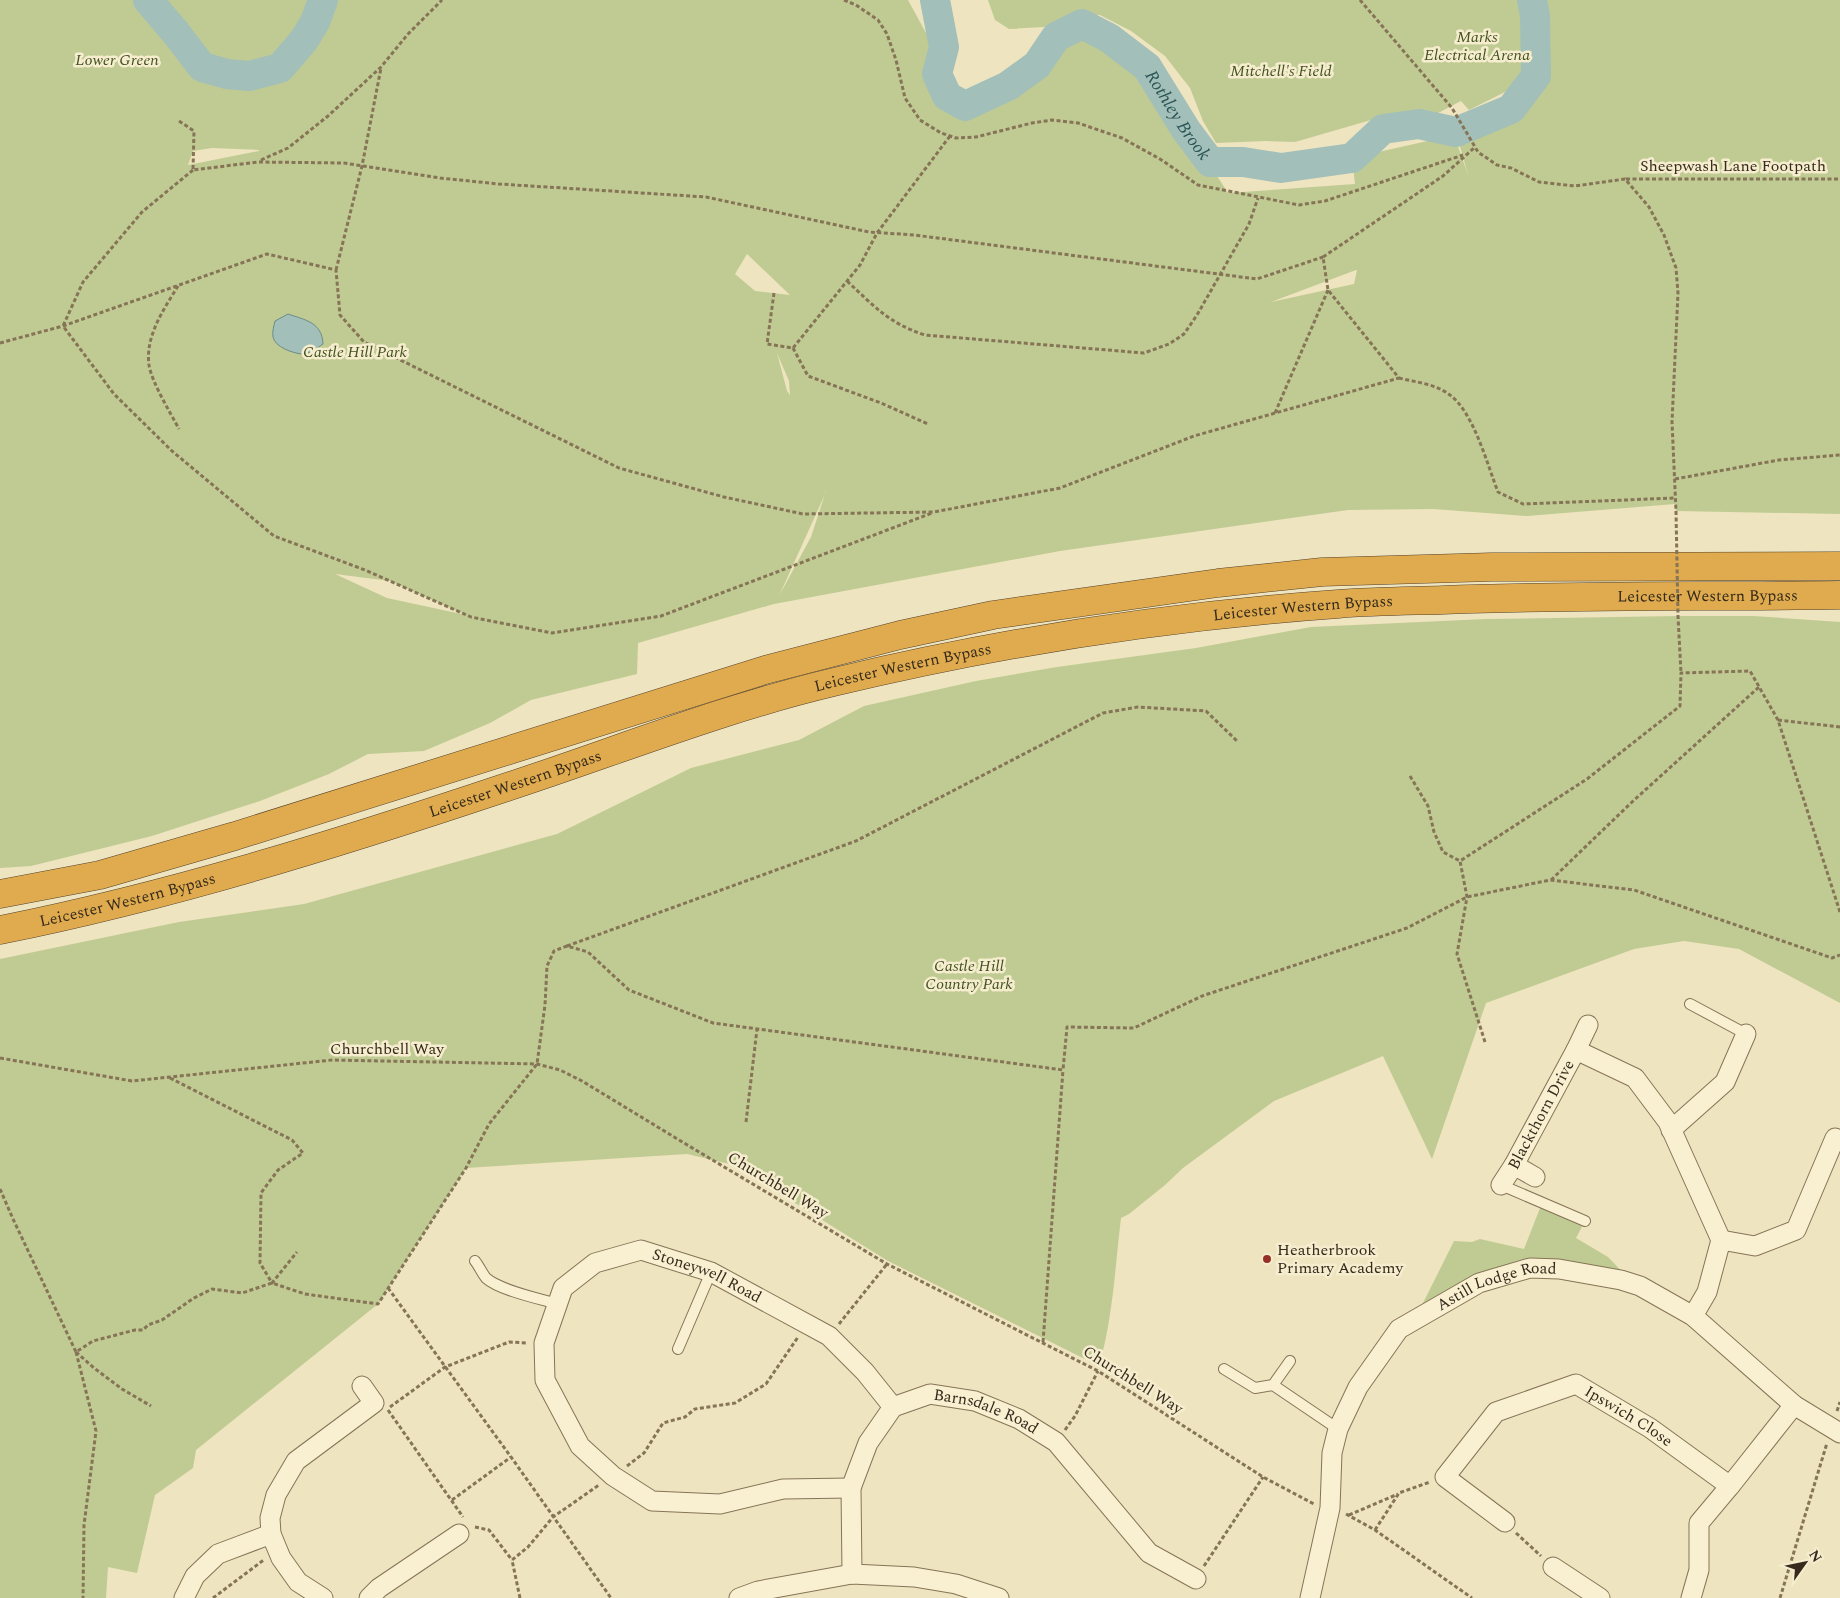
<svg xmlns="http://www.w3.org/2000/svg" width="1840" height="1598" viewBox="0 0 1840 1598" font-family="Spectral,serif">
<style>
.green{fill:#c0cb93;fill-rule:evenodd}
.water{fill:#a2bfb9;stroke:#6a8d87}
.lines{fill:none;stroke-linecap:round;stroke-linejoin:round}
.river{stroke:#a2bfb9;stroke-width:30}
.lane-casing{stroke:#867457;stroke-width:12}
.street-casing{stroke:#867457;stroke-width:21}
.highway-casing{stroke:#54422c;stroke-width:29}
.path{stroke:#867457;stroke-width:3;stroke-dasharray:4 2.5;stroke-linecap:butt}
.lane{stroke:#f9f0d2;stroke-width:10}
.street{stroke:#f9f0d2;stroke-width:19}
.highway{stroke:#dfab4e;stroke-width:28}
.path-bridge{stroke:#867457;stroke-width:3;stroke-dasharray:4 2.5;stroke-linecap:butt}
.poi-dot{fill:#953027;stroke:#f5edce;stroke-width:2}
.labels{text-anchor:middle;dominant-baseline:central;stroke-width:5;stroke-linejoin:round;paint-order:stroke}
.park-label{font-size:16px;font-style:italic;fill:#425222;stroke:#f5edce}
.street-label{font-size:16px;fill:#352a1c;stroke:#f5edce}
.poi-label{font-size:16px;fill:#352a1c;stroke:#f5edce;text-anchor:start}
.water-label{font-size:18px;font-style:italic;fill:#2b5555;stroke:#f5edce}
</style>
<rect width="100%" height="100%" fill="#eee4bf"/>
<path class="green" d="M0,0H137L159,16L153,5L148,0H323L315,22L304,40L280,68L249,76L213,71L209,82L261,87L287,72L325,15L331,0H908L966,106L1082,24L1147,67L1228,193L1355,184L1352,158L1454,135L1468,175L1456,132L1511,109L1536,76L1535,16L1532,0H1840V514L1676,511L1675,504L1527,516L1433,509L1348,510L1060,551L774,604L638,643L637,674L531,700L490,723L424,751L368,754L329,774L260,801L152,836L31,866L0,868ZM212,148L259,150V151L188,165L193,151ZM747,254L790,295L755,291L735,274ZM1357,270L1354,284L1271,302L1356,270ZM777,353L789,381L790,395L787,391ZM826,491L811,537L779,596L826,492ZM335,574L390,581L466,615L387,598Z
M988,0H1522L1523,83L1469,110L1461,101L1438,113L1371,120L1295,142L1266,141L1216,143L1203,121L1190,88L1165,56L1131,31L1100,15L1074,14L1044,27L1009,29L995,20Z
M1678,616H1754L1840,622V1003L1739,949L1684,941L1634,949L1486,1003L1432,1159L1383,1056L1274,1101L1183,1168L1165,1185L1129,1214L1121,1218C1115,1267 1113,1318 1099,1366L888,1261L734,1165L687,1154L466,1168L378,1304L196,1450L193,1468L155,1495L137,1573L108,1567L106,1598H0V959L179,922L304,904L557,834L691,768L799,740L864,706L976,681L1057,667L1196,648L1311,627L1486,619Z
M1542,1203L1585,1221L1576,1238L1608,1257L1633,1283L1530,1268L1415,1319L1454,1241L1472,1242L1480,1239L1524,1249Z"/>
<path class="water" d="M288,314C305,320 322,322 323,344C317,348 310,354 302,354C292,353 275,347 273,337C272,331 274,326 275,321Z"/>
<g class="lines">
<g class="river">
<path d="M148,0L176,33L202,67L227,74L249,76L280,68L304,40L315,22L323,0"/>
<path id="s1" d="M935,0L944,47L937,74L947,96L965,106L1008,86L1037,65L1056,37L1082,24L1109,38L1147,67L1186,130L1210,162H1243L1281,168L1352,158L1383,129L1419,124L1456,132L1511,109L1536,76L1535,16L1532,0"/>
</g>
<g class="lane-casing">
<path id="lane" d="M1690,1004L1746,1034
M1501,1185L1585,1221
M475,1261C479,1266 482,1273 486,1278C499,1290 540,1299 558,1304
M678,1349L711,1272
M1290,1361L1273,1385L1338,1429
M1224,1369L1255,1388L1273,1385"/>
</g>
<g class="street-casing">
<g id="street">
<path d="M1576,1050L1588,1025"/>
<path d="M1671,1130L1725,1082L1746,1034"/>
<path d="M1514,1165L1535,1177"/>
<path id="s2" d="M1501,1185L1514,1165L1576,1050L1635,1078L1668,1122L1721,1240L1707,1292L1693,1316"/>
<path d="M1721,1240L1755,1246L1796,1230L1835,1138"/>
<path id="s3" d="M851,1488L783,1489L720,1504L652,1501L613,1476L580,1446L545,1380L544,1343L563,1288L595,1263L641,1250L711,1272L829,1336L865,1372L893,1407"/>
<path id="s4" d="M1505,1522L1445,1477L1496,1412L1576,1384L1650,1428L1730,1486L1794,1405"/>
<path d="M271,1534L270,1518L276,1495L296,1461L374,1403L362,1386"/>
<path d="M1553,1567L1600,1598"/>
<path id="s5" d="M852,1574L851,1488L868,1443L893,1407L930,1394L975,1401L1019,1419L1056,1442L1149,1553L1196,1579"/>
<path d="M184,1598L195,1576L218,1554L271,1534L281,1558L298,1582L323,1598"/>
<path d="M369,1598L379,1588L459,1534"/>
<path d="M739,1598L758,1591L852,1574L914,1577L956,1584L999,1598"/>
<path id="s6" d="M1310,1598L1330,1508L1332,1453L1338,1429L1358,1387L1399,1329L1479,1283L1530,1268L1559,1269L1621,1280L1640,1286L1693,1316L1794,1405L1840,1433"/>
<path d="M1691,1598L1699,1570V1523L1730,1486"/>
</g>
</g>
<g class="highway-casing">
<g id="highway">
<path d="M0,894L100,875L235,836L765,670L900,635L993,615L1218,583L1322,572L1492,567L1840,566"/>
<path id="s7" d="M0,930C170,896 336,844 501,789C612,753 720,709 834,682C1000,642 1169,616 1338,604C1373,601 1408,601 1443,600C1575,595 1708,597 1840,595"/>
</g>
</g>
<path class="path" d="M844,0L856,5L878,20L887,34L896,60L905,98L920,120L941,133L956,138L976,137L1032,123L1052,120L1078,123L1122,138L1160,159L1198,185L1299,205L1325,201L1463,155
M1360,0L1452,108L1478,152L1497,165L1511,168L1539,182L1575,186L1625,179L1649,207L1664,235L1676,268L1678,293L1672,422L1676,511
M179,121L194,131L193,170L258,162L344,163L440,178L499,184L706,197L869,232L914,235L1257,279L1323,257
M261,160L288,148L328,116L381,67L408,34L442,0
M193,170L142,212L83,282L63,326L114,394L172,451L274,536L365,570L471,617L552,633L661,616L932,513
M1626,179H1840
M336,270L362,166L381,68
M847,281C874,306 888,323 925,335L1144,353L1169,344L1184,334L1197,315L1249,224L1258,198
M178,286C164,309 145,336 149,365C152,383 170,412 179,429
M774,293L767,344L793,348L860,265L877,233L950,136
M0,343L63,326L267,254L336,270L340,315L364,342L619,468L724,497L803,514L934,512L1060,488L1194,436L1399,378L1328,290L1323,257L1443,176L1474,148
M793,348L808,376L881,403L928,424
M1399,378C1415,382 1436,384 1450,395C1474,413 1487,464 1498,492L1523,504L1676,498
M1275,413L1328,290
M1675,479L1779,460L1840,455
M1778,720L1840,727
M1410,776L1428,806L1434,832L1443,852L1460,861
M1551,880L1632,802L1759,687
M567,946L856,841L1103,713L1138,707L1206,711L1238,742
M1485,1042L1457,954L1467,897L1460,861L1587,779L1680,706L1681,673L1750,671L1778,720L1840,912
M0,1058L132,1081L332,1060L537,1064L560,1070L582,1081L684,1143L887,1264L1098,1371L1263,1477L1314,1504
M170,1078L292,1140L303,1153L278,1170L261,1193L260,1263L272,1283L297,1252
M746,1122L757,1029
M0,1189L13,1219L76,1352L93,1341L135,1330H143L148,1325L162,1320L194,1298L212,1289L242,1293L272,1283L305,1294L378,1304L466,1168L489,1124L537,1064L545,1005L547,966L554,951L567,946L588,952L629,990L713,1023L1063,1070L1067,1027L1134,1028L1202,996L1407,928L1467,897L1550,880L1634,890L1832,958L1840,955
M388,1288L511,1457L611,1598
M839,1324L887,1264
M1043,1342L1063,1070
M76,1352L96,1431L84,1525L83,1598
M76,1352L94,1368L122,1389L151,1406
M390,1407L445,1367L509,1342L528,1343
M388,1410L463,1517
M1837,1411L1840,1402
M1065,1430L1075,1416L1098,1371
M627,1466L644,1453L663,1423L685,1417L695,1409L735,1403L766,1384L798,1337
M452,1500L511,1457
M1346,1514L1375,1530L1472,1598
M1349,1515L1398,1494
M475,1527L489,1530L512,1560
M1375,1530L1399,1493L1430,1482
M1516,1533L1541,1556
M1204,1566L1263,1477
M213,1598L265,1559
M520,1598L512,1560L528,1547L553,1517L599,1485
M1780,1598L1827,1443"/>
<use href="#lane" class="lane"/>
<use href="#street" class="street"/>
<use href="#highway" class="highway"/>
<path class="path-bridge" d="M1676,511L1678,616L1681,673"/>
</g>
<circle class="poi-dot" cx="1267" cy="1259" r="5"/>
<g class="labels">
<g class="park-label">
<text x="1477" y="37">Marks<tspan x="1477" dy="18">Electrical Arena</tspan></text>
<text x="117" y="60">Lower Green</text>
<text x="1281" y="71">Mitchell's Field</text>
<text x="355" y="352">Castle Hill Park</text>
<text x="969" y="966">Castle Hill<tspan x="969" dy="18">Country Park</tspan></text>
</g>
<g class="street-label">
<text x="1733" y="166">Sheepwash Lane Footpath</text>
<text stroke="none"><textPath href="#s7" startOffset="1751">Leicester Western Bypass</textPath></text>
<text stroke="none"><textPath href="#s7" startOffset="1346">Leicester Western Bypass</textPath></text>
<text stroke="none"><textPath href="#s7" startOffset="941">Leicester Western Bypass</textPath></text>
<text stroke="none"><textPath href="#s7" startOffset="536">Leicester Western Bypass</textPath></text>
<text stroke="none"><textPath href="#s7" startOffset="131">Leicester Western Bypass</textPath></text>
<text x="387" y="1049">Churchbell Way</text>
<text stroke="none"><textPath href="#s2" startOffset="81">Blackthorn Drive</textPath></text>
<text transform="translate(778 1185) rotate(31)">Churchbell Way</text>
<text stroke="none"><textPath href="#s3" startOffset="621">Stoneywell Road</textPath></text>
<text stroke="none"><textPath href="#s6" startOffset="398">Astill Lodge Road</textPath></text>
<text transform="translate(1133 1380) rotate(32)">Churchbell Way</text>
<text stroke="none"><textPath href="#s5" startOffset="276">Barnsdale Road</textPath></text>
<text stroke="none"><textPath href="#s4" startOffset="304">Ipswich Close</textPath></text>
</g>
<g class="poi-label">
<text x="1277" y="1250">Heatherbrook<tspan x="1277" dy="18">Primary Academy</tspan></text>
</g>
<g class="water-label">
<text stroke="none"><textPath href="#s1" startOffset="402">Rothley Brook</textPath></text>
</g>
</g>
<g transform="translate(1805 1563) rotate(57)" stroke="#f5edce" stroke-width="4" paint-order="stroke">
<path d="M0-4L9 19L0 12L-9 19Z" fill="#352a1c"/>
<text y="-8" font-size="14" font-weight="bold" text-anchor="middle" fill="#352a1c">N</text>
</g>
</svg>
